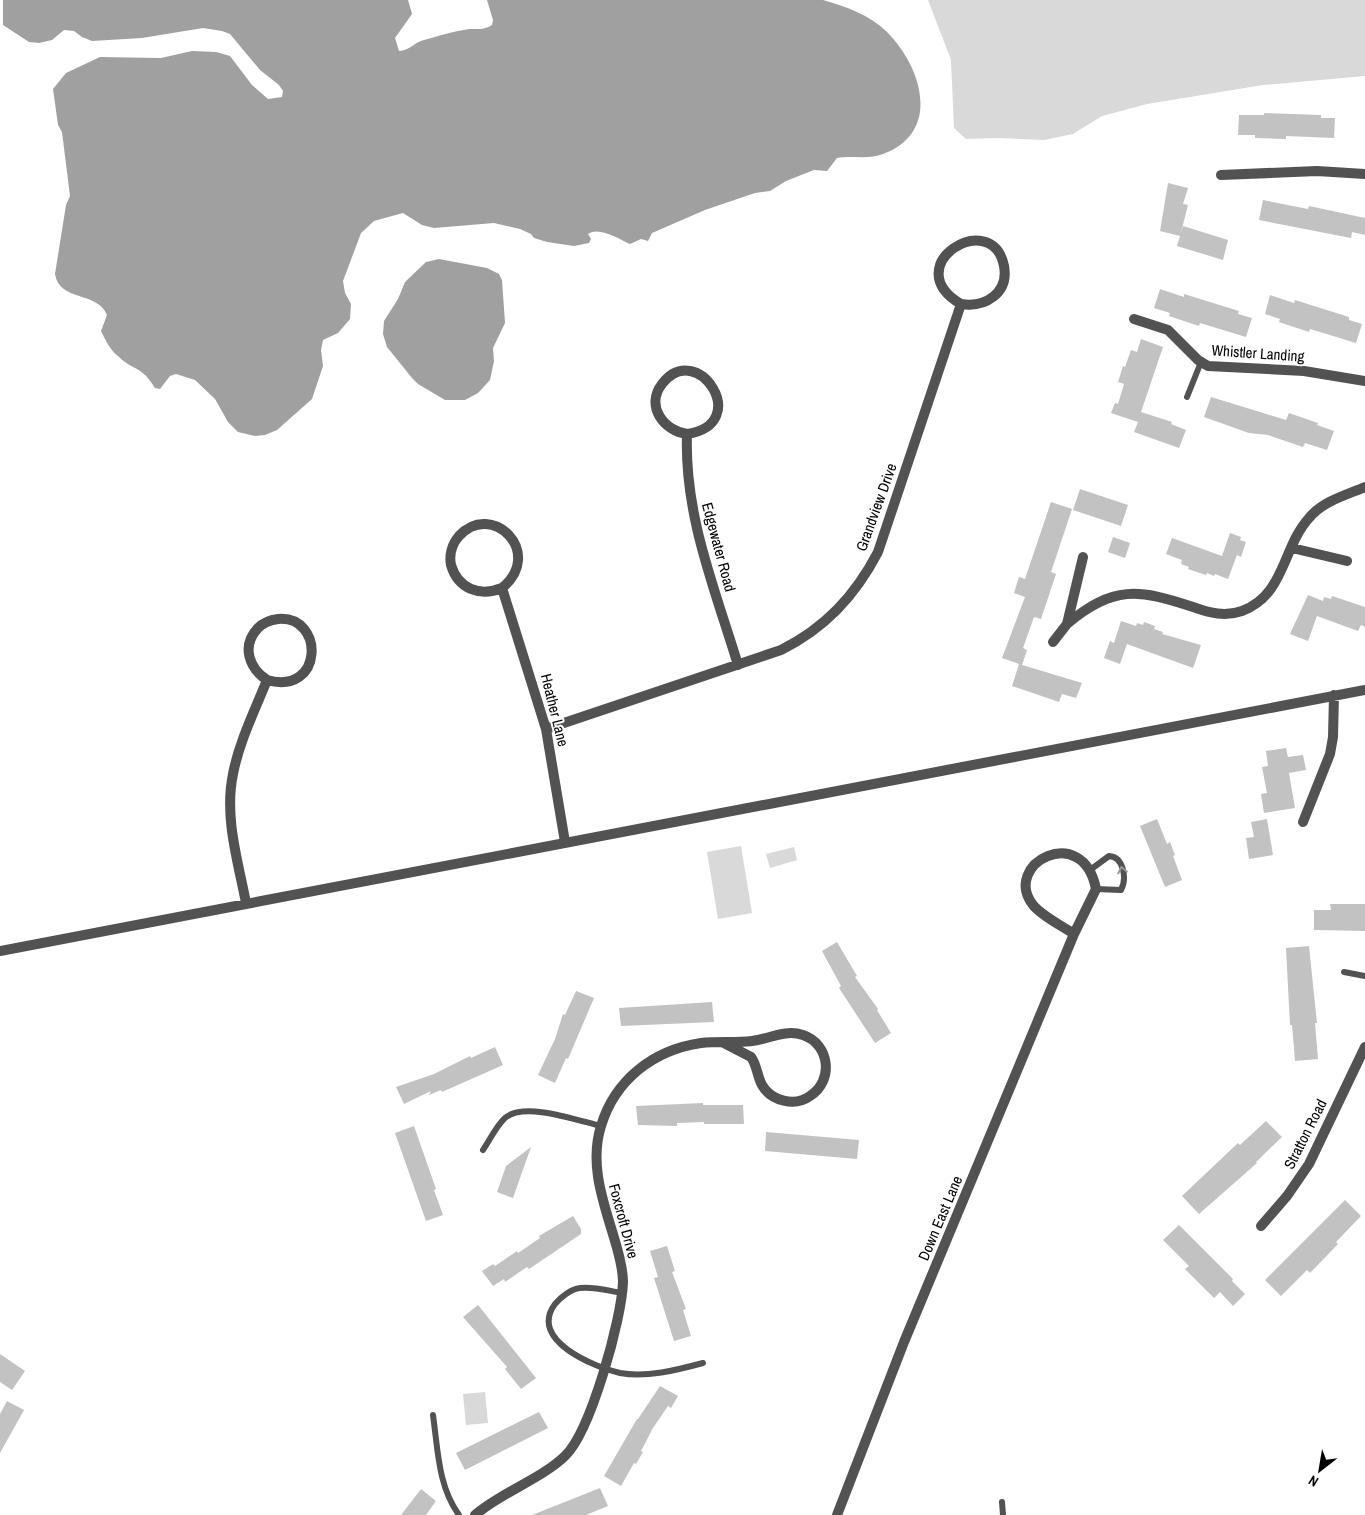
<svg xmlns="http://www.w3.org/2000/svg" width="1365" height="1515" viewBox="0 0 1365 1515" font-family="'Archivo Narrow',sans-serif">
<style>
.green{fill:#d9d9d9}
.water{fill:#a0a0a0}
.building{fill:#c2c2c2}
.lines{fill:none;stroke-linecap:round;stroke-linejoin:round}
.service{stroke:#525252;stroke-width:6}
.minor{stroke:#525252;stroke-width:10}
.oneway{stroke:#979797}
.labels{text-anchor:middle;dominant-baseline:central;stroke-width:4;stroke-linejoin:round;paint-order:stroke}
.street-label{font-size:15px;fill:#000;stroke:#fff}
</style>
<rect width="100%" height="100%" fill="#fff"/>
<path class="green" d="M928,0H1365V76L1263,85L1147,104L1102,116L1073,134L1044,140L998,138L966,139L954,128L951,60Z
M741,846L752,913L718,919L707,852Z
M794,847L797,860L770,868L766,854Z
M485,1392L488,1423L466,1425L463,1394Z"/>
<path class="water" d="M3,0H408L412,14L395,38L399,51C409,51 415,42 424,40C438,36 455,31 469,29C478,29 484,30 492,25L493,20L487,0H823C845,6 870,15 887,32C922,67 942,132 883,154C868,160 852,155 837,158L827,171L814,170L786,181L770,191L755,193L705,210L652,233L648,241L641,239L630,244C619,239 599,226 588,234L591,239L589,243L574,246L547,242L534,238L531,234L520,229L494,223L434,228L422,225L403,213L374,221L361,233L343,281L345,293L351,304L350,319L338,333L323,340L321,350L323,366L312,399L277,430L265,435L255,436L238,432L228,422L215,399L195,380L176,374L170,376L160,389L155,388C142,366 134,371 119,357C110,350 106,341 101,331L107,315C98,291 59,302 55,274L66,205L70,196L62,132L58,125L53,89L66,73L100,57L161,58L192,51L216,52L230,56L252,85L268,99L282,97L283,91L279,85L260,70L230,34L222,31L203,28L142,38L92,41L82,37L74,31L64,30L52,40L39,43L29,42L3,25Z
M439,259L487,268L499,274L502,280L505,323L493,348L494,361L490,380L478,393L465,400H445L418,384L412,378L387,347L383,334L384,321L398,299L405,282L426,262Z"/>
<path class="building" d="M1264,113L1321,115V118H1335L1334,138L1286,136V139L1255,138V135H1238L1239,115H1264Z
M1168,183L1188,188L1183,204L1188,205L1180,236L1160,231Z
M1263,200L1308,209L1309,206L1365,218V235L1352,232L1351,238L1259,220Z
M1183,226L1228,240L1223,260L1177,246Z
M1160,289L1184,297V294L1239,311L1238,314L1252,318L1246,337L1200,323L1199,326L1169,316L1170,313L1154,308Z
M1270,295L1294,303L1295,300L1349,317V320L1362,324L1356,343L1310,329L1309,332L1279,322L1280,319L1265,314Z
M1141,339L1163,347L1141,412L1172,422L1171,424L1186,430L1179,448L1134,432L1138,422L1111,413L1115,403L1118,404L1124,384L1118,382L1123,366L1125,367L1131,350L1137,352Z
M1211,397L1286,420L1289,413L1318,423L1317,425L1334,431L1327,450L1305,443L1303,447L1268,435L1249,433L1204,417Z
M1080,489L1128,505L1121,526L1073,510Z
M1051,502L1072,509L1051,572L1056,574L1041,619L1034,617L1023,648L1027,650L1022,665L1002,658L1025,597L1014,593L1019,577L1025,579Z
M1230,533L1241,537L1240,540L1246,542L1241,557L1237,555L1228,579L1215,574L1214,576L1207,573L1206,575L1188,569L1189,567L1181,564L1182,560L1166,554L1172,538L1222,556Z
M1113,537L1130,543L1125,558L1108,552Z
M1308,595L1323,601L1324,597L1331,599L1332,596L1365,607V627L1361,625L1358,631L1317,616L1308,641L1290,634Z
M1121,621L1136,626L1137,623L1143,625L1144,622L1155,626L1154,629L1163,632L1162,634L1201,645L1193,668L1127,644L1120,664L1104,658L1110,641L1114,643Z
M1019,664L1082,683L1076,698L1062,694L1059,702L1012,686Z
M1286,748L1288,757L1303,755L1306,770L1289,773L1295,808L1264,813L1261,794L1267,793L1262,767L1268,766L1266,751Z
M1157,819L1167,844L1170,842L1175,855L1173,856L1182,880L1165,887L1140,826Z
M1267,819L1273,855L1249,859L1246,838L1254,837L1251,822Z
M1330,904H1365V931L1314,930V910H1331Z
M837,942L857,976L855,977L878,1009L877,1010L891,1033L875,1043L839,988L841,986L822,951Z
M1309,946L1317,1023H1315L1318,1059L1295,1061L1292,1025H1290L1286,948Z
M576,991L594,998L568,1059L566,1058L555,1083L538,1075L555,1039L563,1014L565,1015Z
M712,1002L714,1022L621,1026L619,1008Z
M495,1047L503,1065L442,1092L441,1090L429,1095L431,1091L404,1104L396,1087L434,1074L470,1056L471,1058Z
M703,1103V1105H743L744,1124H704V1122L677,1123V1126L638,1125L636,1106Z
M1266,1121L1282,1137L1256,1162L1257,1163L1199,1214L1182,1196L1238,1143L1240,1145Z
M414,1126L436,1189L434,1190L443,1215L426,1221L395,1133Z
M766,1132L859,1140L857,1159L765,1151Z
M531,1147L513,1198L497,1192L506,1166Z
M1345,1200L1361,1216L1336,1242L1338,1244L1310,1273L1307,1270L1281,1296L1265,1280Z
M573,1216L581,1229V1234L529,1269L527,1267L505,1282L504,1279L493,1286L482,1271L493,1264L495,1266L517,1251L518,1253L540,1238L539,1236Z
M1179,1225L1233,1279L1232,1281L1245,1294L1233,1306L1220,1292L1214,1298L1185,1269L1189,1266L1163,1240Z
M667,1246L675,1271L672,1272L686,1309L683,1310L691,1336L674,1341L654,1278L658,1277L650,1251Z
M478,1305L536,1378L521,1389L505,1369L507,1367L463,1317Z
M0,1354L25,1371L12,1390L0,1382Z
M660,1386L678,1396L671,1408L668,1406L653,1428L641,1451L643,1452L636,1464L634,1463L621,1486L604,1476L637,1419H638Z
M7,1401L24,1410L0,1453V1414Z
M539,1412L548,1428L465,1470L456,1453Z
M600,1488L608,1506L586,1515H532Z
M421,1489L436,1501L426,1515H401Z"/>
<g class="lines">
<path class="service" d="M1187,397L1201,362
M1090,870L1109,856C1124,857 1127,879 1121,890L1096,889
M1344,972L1365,976
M483,1150C490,1140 496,1126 505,1118C524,1101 579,1121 601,1126
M622,1293C609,1291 593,1286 580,1288C571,1289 561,1297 555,1304C528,1340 594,1367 620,1373C646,1378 677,1370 703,1363
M433,1415C438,1450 438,1486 459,1515
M1002,1502L1003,1515"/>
<path class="minor" d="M1221,175L1317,171L1365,174
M1134,319L1168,330L1198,360L1208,366L1304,371L1365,381
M687,434C664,431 645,406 662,384C697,338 754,424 687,434C684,515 715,589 738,665
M1292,548L1347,561
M502,588C480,597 458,589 451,565C449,555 452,544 459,536C492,500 545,553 502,588L546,729L565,842
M1067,624C1113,585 1139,589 1193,607C1210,613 1225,617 1242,611C1285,595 1282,548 1309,518C1323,501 1346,495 1365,487
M1053,642L1067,624L1083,557
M546,729L781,650C825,628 855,596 878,552L961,304C985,308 1009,293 1004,266C992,206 896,266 961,304
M1303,822L1330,754L1333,737L1334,695
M246,903C238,861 224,817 233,774C239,742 255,710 267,680C324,696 325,615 278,619C270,620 264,622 258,628C241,646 249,668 267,680
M0,951L1365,690
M1261,1226L1287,1196L1309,1164L1365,1047
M475,1515C502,1492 541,1479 565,1456C591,1431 622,1318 623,1282C623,1271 620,1259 617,1248C606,1208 588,1168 601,1126C615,1080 653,1050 701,1043C718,1041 735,1043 752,1041C769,1039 785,1029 803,1035C830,1044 834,1081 810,1096C795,1107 771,1101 762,1085C757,1076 757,1065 751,1057L724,1043
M837,1515L904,1342L1074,934L1096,889C1083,821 1001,864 1033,905C1043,917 1061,925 1074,934"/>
</g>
<defs><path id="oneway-chevron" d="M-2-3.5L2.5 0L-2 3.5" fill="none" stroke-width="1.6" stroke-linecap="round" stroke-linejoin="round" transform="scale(1.25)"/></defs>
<use class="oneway" href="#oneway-chevron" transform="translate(1122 870) rotate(-102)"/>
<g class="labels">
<g class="street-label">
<text transform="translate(1258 353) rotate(4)">Whistler Landing</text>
<text transform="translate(876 507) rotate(-70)">Grandview Drive</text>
<text transform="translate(719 547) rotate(75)">Edgewater Road</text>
<text transform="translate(555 710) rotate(76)">Heather Lane</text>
<text transform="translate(1305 1134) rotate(-63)">Stratton Road</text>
<text transform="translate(940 1218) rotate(-67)">Down East Lane</text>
<text transform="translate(624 1221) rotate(75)">Foxcroft Drive</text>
</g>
</g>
<g transform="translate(1320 1470) rotate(211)" stroke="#ffffff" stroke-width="4" paint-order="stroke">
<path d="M0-4L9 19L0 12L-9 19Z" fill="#000000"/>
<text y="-8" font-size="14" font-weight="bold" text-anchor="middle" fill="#000000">N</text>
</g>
</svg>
